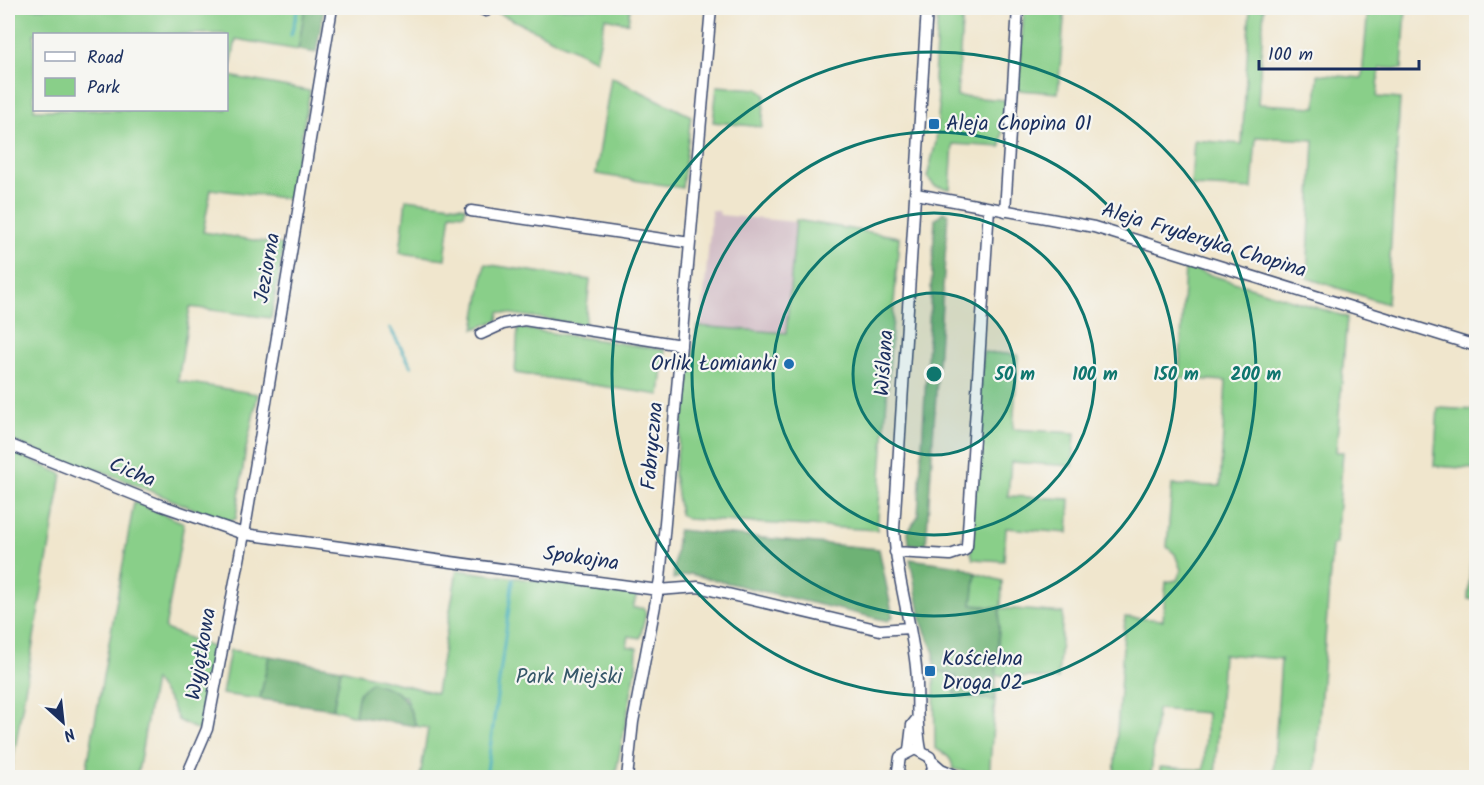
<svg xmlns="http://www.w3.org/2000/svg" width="1484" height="785" viewBox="0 0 1484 785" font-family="Kalam,sans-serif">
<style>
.industrial{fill:#d2bdc6}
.green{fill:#89cf89;stroke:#527f74;stroke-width:1.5;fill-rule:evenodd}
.forest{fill:#6eb275;stroke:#44706a;stroke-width:1.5}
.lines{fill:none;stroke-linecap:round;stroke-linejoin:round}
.stream{stroke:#3dacbb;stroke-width:3}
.minor-casing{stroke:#3b4a6f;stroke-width:13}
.minor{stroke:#fff;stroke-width:10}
.ring{fill:none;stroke:#0f766e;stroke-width:3}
.poi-dot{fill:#1f6fb2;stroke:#f6f6f2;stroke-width:2}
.labels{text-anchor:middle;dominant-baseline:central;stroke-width:4.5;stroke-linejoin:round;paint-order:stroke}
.poi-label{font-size:21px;fill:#1b2f5e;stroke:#f6f6f2;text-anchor:start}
.street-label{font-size:21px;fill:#1b2f5e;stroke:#f6f6f2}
.park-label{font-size:21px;fill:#365769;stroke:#f6f6f2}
.centre{fill:#0f766e;stroke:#f6f6f2;stroke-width:3}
.ring-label{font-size:18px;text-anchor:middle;font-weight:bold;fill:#0f766e;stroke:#f6f6f2;stroke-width:4.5;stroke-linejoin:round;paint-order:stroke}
</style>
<rect width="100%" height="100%" fill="#f6f6f2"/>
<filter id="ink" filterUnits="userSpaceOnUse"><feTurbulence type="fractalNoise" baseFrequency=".0167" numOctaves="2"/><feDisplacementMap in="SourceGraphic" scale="12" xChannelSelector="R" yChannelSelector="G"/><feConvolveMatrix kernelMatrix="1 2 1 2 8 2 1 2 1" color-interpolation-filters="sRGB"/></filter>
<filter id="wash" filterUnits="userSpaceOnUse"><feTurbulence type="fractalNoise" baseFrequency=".008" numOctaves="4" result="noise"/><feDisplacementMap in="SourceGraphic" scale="24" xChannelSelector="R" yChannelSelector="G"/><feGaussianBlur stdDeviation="1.35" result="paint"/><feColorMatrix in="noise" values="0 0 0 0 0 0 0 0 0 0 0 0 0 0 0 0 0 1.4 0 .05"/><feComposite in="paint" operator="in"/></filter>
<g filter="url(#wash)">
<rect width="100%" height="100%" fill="#f0e6cd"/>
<path class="industrial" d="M712,210L719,211L720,215L796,222L786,333L701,326Z"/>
<path class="green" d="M8,8H305L298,50L236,39L229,76L310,91L290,199L211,189L203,232L284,245L271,318L190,307L178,381L258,394L245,454L236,519L226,522L97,469L96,475L8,439ZM34,34H226V110H34Z
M488,8H630L628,23L605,18L596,60Z
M938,8H963L957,96L1005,100L1001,147L953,144L950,189L935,186L927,177L936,142L939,106L934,80Z
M1024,8H1065L1058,93L1018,90Z
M1250,8H1264L1258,104L1316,107L1318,74L1362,78L1368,8H1406L1402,69L1380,68L1377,97L1400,99L1387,304L1307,278L1314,140L1256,137L1252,189L1191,186L1194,140L1242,144Z
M611,77L691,116L682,188L596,174Z
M717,86L758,89L765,95L762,127L713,122Z
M406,199L466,207L464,214L451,213L445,259L400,253Z
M796,220L899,237L877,530L687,519L680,514L674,474L697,326L786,333Z
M485,264L590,280L585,325L499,312L498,320L474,329Z
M1185,267L1347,317L1336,452H1343L1336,544L1332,545L1315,777H1273L1281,659L1223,654L1215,777H1160V767L1204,770L1207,713L1157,709L1151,777H1114L1125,617L1163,620L1166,582L1177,580L1181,570L1175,554L1167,547L1172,485L1220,486L1226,381L1179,378Z
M518,328L665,350L660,395L515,373Z
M983,352L1018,355L1013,429L1075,433L1073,466L1011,462L1008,496L1070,499L1068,533L1006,528L1004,561L973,559L970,549Z
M1438,408L1476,410V469L1434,466Z
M8,450L62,474L10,778L8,777Z
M134,502L184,523L165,629L212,647L201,732L178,720L170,702L154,680L137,777L85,778Z
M1474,519H1476V599H1468Z
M457,570L637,594L633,608H643L646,613L640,638L629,636L627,646L637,648L636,669L615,777H420L428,728L416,726L405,696L359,693L355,716L333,709L341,669L436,693Z
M976,573L1002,581L1001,608L1063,613L1058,679L996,675L1000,608L971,605Z
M230,650L269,656L260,699L222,694Z
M934,669L956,676L955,696L995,700L989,777L953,769C952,756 944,754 935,748Z"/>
<path class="forest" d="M305,8H324L316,53L298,50Z
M943,212L948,213L926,546L909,544L908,532L918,516L935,219Z
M678,530L879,549L893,617L888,621L690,574L673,579Z
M910,559L961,566L976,573L972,605L1000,608L995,700L955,696L956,676L934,669V653L922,623Z
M269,656L341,669L333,709L260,699Z
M371,682C403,692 405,695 416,726L355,716L359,693Z"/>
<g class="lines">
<path class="stream" d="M291,35L298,8
M390,328L411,366
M486,778L513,578"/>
</g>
</g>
<g filter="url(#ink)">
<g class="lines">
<g class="minor-casing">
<path id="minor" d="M479,8L486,11
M916,194L1094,227L1476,346
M471,211L690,243
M1005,211L1018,8
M481,334L503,324L524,320L681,345
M8,444L160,505L244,534L658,590L698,587L880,630L909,628
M895,552L950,555L965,550L967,546L989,208
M909,750L912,725L916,720
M921,750C915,722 919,695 916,667C911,620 896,576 894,529L927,8
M933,762L941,769L962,778
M188,778V773L207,729L244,534L332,8
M627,778L633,722L660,579L711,8
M901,778L898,770L900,757L915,749L930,757L933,768L929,778"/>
</g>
<use href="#minor" class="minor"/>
</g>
</g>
<circle cx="934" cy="374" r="81" fill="#0f766e" fill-opacity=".12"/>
<g class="ring">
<circle cx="934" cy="374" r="81"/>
<circle cx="934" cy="374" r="161"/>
<circle cx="934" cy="374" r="242"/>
<circle cx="934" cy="374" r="322"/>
</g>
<g class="poi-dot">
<rect x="928" y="118" width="12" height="12" rx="3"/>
<circle cx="789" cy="364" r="6"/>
<rect x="924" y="665" width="12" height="12" rx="3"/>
</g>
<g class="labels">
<g class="poi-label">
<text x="946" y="124">Aleja Chopina 01</text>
<text x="777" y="364" text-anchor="end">Orlik Łomianki</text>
<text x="942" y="659">Kościelna<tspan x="942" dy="24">Droga 02</tspan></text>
</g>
<g class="street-label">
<text transform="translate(1204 241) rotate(17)">Aleja Fryderyka Chopina</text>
<text transform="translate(268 268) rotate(-80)">Jeziorna</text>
<text transform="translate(885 363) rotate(-86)">Wiślana</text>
<text transform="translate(653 446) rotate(-85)">Fabryczna</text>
<text transform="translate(132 473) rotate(22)">Cicha</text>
<text transform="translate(581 559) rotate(8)">Spokojna</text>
<text transform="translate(202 654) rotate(-80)">Wyjątkowa</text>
</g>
<g class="park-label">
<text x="569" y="677">Park Miejski</text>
</g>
</g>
<circle cx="934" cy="374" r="9" class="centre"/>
<g class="ring-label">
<text x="1015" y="380">50 m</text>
<text x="1095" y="380">100 m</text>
<text x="1176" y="380">150 m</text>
<text x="1256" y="380">200 m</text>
</g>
<rect width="1484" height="785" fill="none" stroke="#f6f6f2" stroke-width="30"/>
<rect x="33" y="33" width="195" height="78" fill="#f6f6f2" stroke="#9ea6b7" stroke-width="1.5"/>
<rect x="45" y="52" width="30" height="9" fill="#ffffff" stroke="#9ea6b7" stroke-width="1.5"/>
<text x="87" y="63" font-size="18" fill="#1b2f5e">Road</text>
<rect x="45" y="78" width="30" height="18" fill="#89cf89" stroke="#9ea6b7" stroke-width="1.5"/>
<text x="87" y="93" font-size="18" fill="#1b2f5e">Park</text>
<g transform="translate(63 722) rotate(153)" stroke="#f6f6f2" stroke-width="4.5" paint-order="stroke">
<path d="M0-4.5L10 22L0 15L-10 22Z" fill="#1b2f5e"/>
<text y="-9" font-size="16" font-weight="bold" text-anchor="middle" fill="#1b2f5e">N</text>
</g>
<path d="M1259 60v9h160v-9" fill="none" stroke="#1b2f5e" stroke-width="3"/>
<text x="1268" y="60" font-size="18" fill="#1b2f5e" stroke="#f6f6f2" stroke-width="4.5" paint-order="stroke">100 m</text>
</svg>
